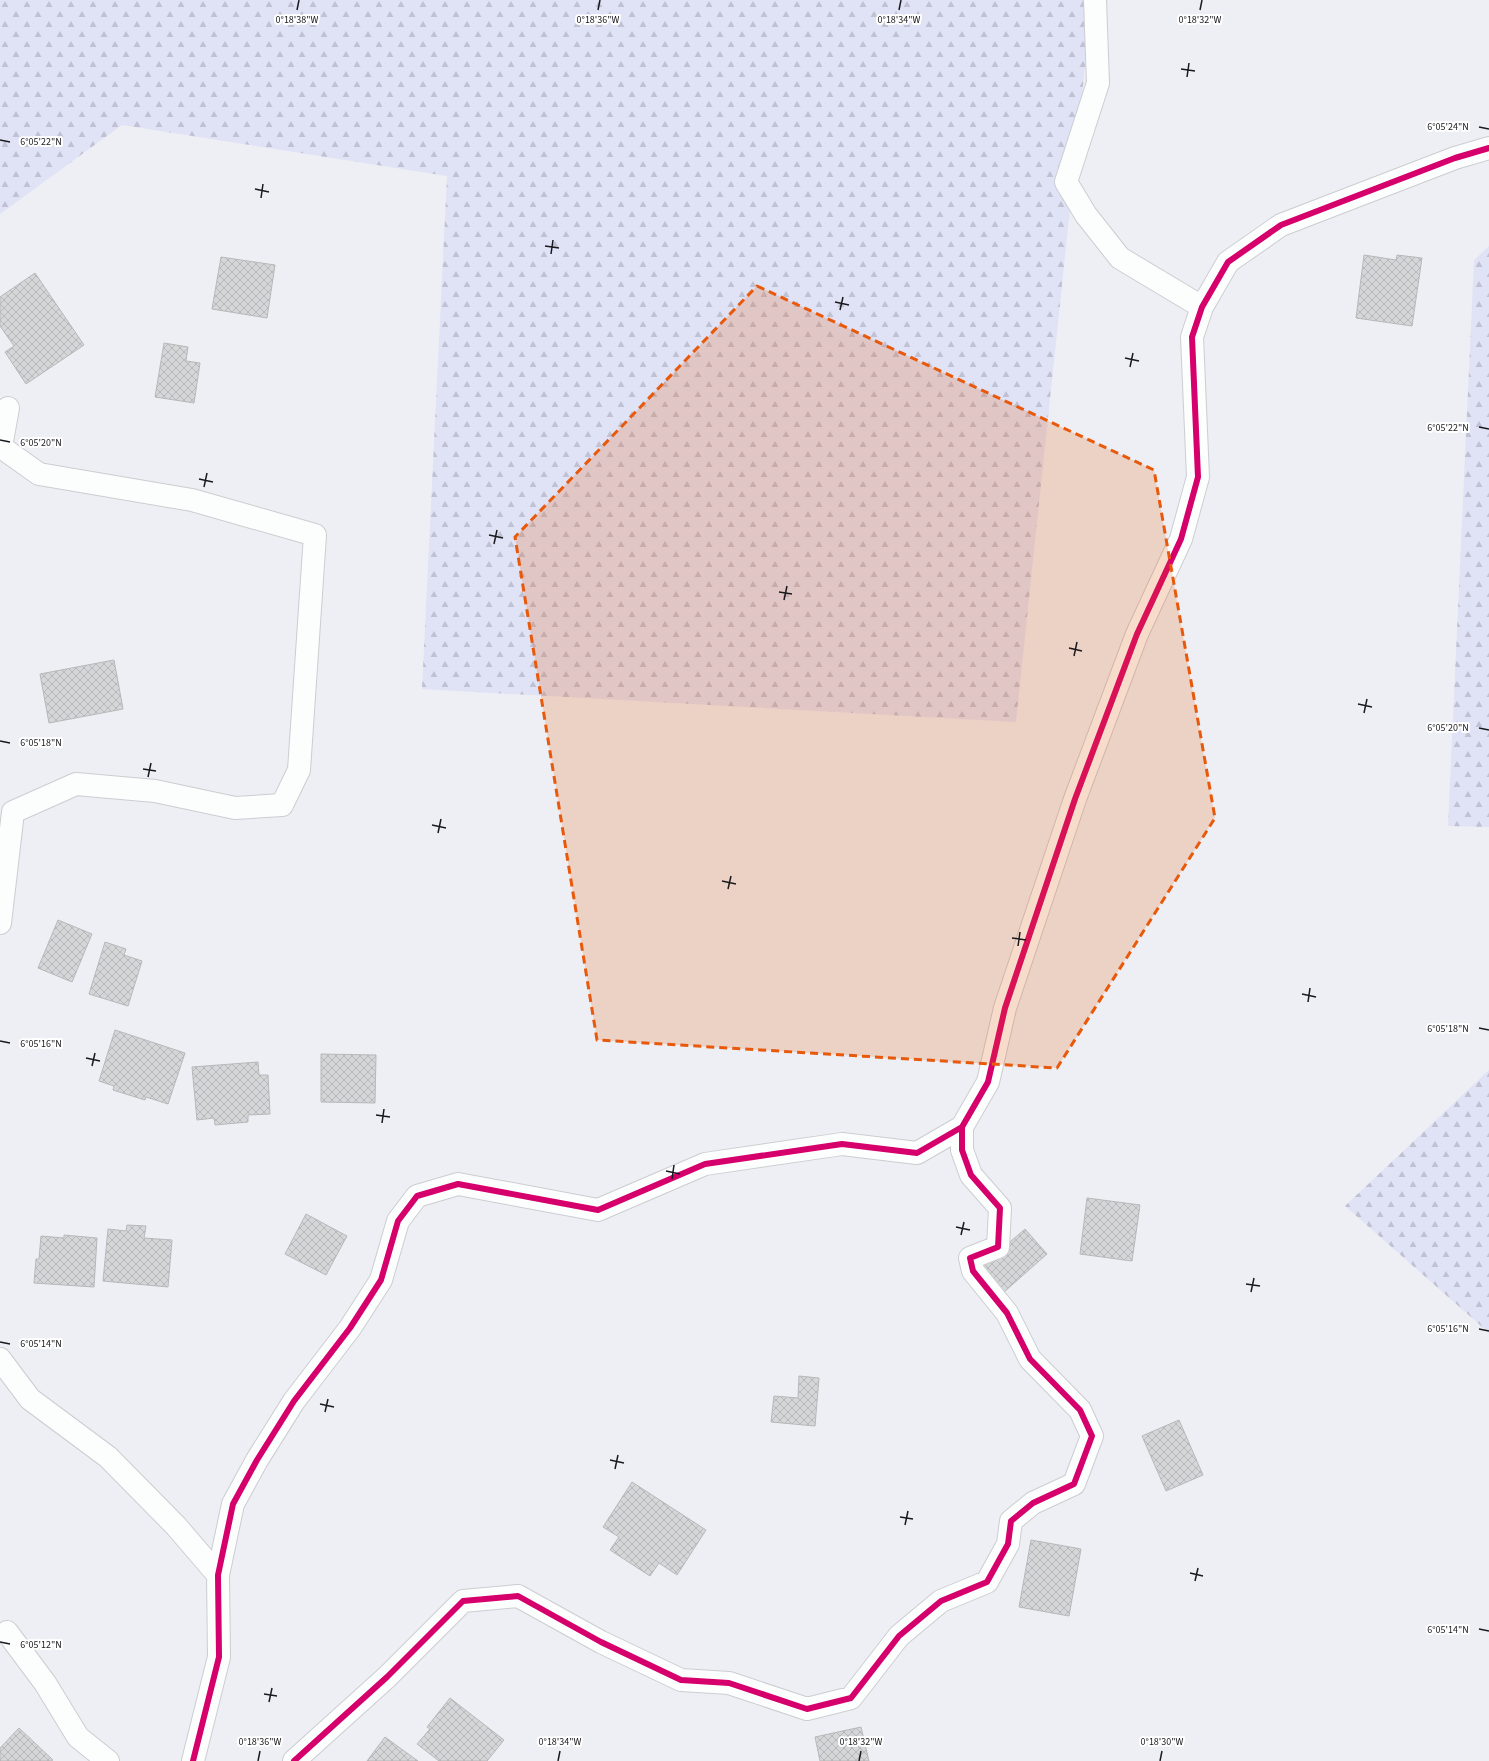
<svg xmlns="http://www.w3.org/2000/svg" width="1489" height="1761" viewBox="0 0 1489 1761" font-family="'Source Sans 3',sans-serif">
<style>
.forest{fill:url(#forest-firs)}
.building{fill:url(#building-cross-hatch);stroke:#b6b8b9}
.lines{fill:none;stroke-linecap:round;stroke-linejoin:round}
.street-casing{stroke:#cccdd1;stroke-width:24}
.street{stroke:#fcfdfd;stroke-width:22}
.cycleway-casing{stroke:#fff;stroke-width:8}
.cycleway{stroke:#d6006c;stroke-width:6}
.marked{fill:#e8590c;fill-opacity:0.2;stroke:#e8590c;stroke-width:3;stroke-dasharray:8 5;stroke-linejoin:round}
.ticks{fill:none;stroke:#1a1a1e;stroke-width:1.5}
.ticks-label{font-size:10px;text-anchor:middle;fill:#1a1a1e;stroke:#fff;stroke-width:4;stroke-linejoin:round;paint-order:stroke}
</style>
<defs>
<pattern id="forest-firs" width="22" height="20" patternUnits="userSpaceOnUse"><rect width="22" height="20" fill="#e0e2f6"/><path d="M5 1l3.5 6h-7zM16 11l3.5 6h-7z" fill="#c0c1d2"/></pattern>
<pattern id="building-cross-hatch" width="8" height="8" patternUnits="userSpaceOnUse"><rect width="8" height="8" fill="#d4d6d7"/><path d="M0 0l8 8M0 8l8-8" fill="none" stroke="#b5b7b8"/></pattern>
</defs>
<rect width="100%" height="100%" fill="#eeeff4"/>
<path class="forest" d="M0,0H1092L1016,722L422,689L447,176L122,125L0,214Z
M1489,246V827L1448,826L1474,260Z
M1489,1070V1333L1345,1206Z"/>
<path class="building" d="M1364,255L1396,260L1397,255L1422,258L1412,326L1356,318Z
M221,257L275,265L267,318L212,309Z
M35,273L84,345L26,384L5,352L14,346L0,326V297Z
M164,343L188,347L186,361L200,363L194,403L155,397Z
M114,660L123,709L49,723L40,674Z
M58,920L92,934L72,982L38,968Z
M105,942L126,949L124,955L142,961L128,1006L89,994Z
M115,1030L185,1053L168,1104L146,1097L145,1100L113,1090L114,1086L99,1081Z
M321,1054L376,1055L375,1103L321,1102Z
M258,1062L259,1075H268L270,1114L248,1115V1122L215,1125L214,1118L197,1120L192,1067Z
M1087,1198L1140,1205L1132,1261L1080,1254Z
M306,1214L347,1236L326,1275L285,1254Z
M127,1225L146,1226L144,1238L172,1240L168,1287L103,1281L108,1229L126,1231Z
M1025,1229L1047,1254L1004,1292L982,1266Z
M64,1235L97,1238L94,1287L34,1283L36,1259H39L41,1236L64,1238Z
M799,1376L819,1378L815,1426L771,1422L774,1396L798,1398Z
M1179,1420L1203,1475L1166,1491L1142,1436Z
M632,1482L706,1530L677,1575L659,1563L650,1576L610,1550L619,1537L603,1527Z
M1031,1540L1081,1549L1069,1616L1019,1607Z
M450,1698L504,1740L487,1761H439L417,1744L430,1729L427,1727Z
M861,1727L869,1761H820L815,1737Z
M19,1728L53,1760L51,1761H0V1748Z
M385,1737L418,1761H367Z"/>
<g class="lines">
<g class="street-casing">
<path id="street" d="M1095,0L1098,83L1066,182L1086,215L1120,258L1202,307
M0,923L13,812L76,784L155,791L235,808L282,805L299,770L315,535L192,500L39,474L1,447L8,408
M0,1359L30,1399L108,1457L176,1526L218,1575
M7,1632L45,1683L78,1737L108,1761
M193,1761L219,1657L218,1575L233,1504L257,1460L294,1401L350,1328L381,1280L398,1221L417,1196L458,1184L598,1210L705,1164L842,1144L917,1153L962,1127L988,1082L1005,1008L1075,799L1137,634L1181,539L1198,477L1192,337L1202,307L1228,262L1281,225L1455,158L1489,148
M294,1761L387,1677L463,1601L518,1596L601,1642L681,1680L729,1683L807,1709L851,1698L899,1636L941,1601L987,1582L1008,1544L1011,1521L1033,1503L1074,1484L1092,1436L1080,1410L1030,1359L1007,1313L973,1271L970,1258L998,1247L1000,1208L971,1175L962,1150V1127"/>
</g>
<use href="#street" class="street"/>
<g class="cycleway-casing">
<path id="cycleway" d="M193,1761L219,1657L218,1575L233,1504L257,1460L294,1401L350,1328L381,1280L398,1221L417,1196L458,1184L598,1210L705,1164L842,1144L917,1153L962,1127L988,1082L1005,1008L1075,799L1137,634L1181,539L1198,477L1192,337L1202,307L1228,262L1281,225L1455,158L1489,148
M294,1761L387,1677L463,1601L518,1596L601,1642L681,1680L729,1683L807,1709L851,1698L899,1636L941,1601L987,1582L1008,1544L1011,1521L1033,1503L1074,1484L1092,1436L1080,1410L1030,1359L1007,1313L973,1271L970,1258L998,1247L1000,1208L971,1175L962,1150V1127"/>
</g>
<use href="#cycleway" class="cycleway"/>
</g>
<path class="marked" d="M757,286L1154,470L1215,818L1057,1068L597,1040L515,537Z"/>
<path class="ticks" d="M297,10L299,0M598,10L600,0M899,10L901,0M1200,10L1202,0M1181,69L1195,71M1187,77L1189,63M1479,127L1489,129M0,140L10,142M255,189L269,192M261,198L263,184M545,246L559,248M551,254L553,240M835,302L849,305M840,310L843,297M1125,358L1139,361M1130,367L1133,353M1479,427L1489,429M0,440L10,442M199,479L213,482M204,487L207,473M489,535L503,538M494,544L497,530M779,592L792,594M784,600L787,586M1069,648L1082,651M1074,656L1077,642M1358,704L1372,707M1364,713L1367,699M1479,728L1489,730M0,741L10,743M143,769L156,771M148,777L151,763M432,825L446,828M438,833L441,819M722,881L736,884M728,889L731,876M1012,938L1026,940M1018,946L1020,932M1302,994L1316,997M1308,1002L1310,988M1479,1028L1489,1030M0,1041L10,1043M86,1058L100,1061M92,1066L95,1053M376,1115L390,1117M382,1123L384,1109M666,1171L680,1174M672,1179L674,1165M956,1227L970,1230M961,1235L964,1222M1246,1284L1260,1286M1251,1292L1254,1278M1479,1329L1489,1331M0,1342L10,1344M320,1404L334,1407M325,1412L328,1399M610,1460L624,1463M615,1469L618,1455M900,1517L913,1519M905,1525L908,1511M1190,1573L1203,1576M1195,1581L1198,1568M1479,1629L1489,1631M0,1642L10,1644M264,1694L277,1696M269,1702L272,1688M258,1761L260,1751M558,1761L560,1751M859,1761L861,1751M1160,1761L1162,1751"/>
<g class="ticks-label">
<text x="297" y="23">0°18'38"W</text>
<text x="598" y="23">0°18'36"W</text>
<text x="899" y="23">0°18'34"W</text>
<text x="1200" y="23">0°18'32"W</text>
<text x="1448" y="130">6°05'24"N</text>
<text x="41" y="145">6°05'22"N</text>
<text x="1448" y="431">6°05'22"N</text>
<text x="41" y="446">6°05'20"N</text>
<text x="1448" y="731">6°05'20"N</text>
<text x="41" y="746">6°05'18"N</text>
<text x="1448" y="1032">6°05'18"N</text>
<text x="41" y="1047">6°05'16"N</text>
<text x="1448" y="1332">6°05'16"N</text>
<text x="41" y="1347">6°05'14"N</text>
<text x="1448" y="1633">6°05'14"N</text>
<text x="41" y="1648">6°05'12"N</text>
<text x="260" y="1745">0°18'36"W</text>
<text x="560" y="1745">0°18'34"W</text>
<text x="861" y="1745">0°18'32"W</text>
<text x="1162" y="1745">0°18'30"W</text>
</g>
</svg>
